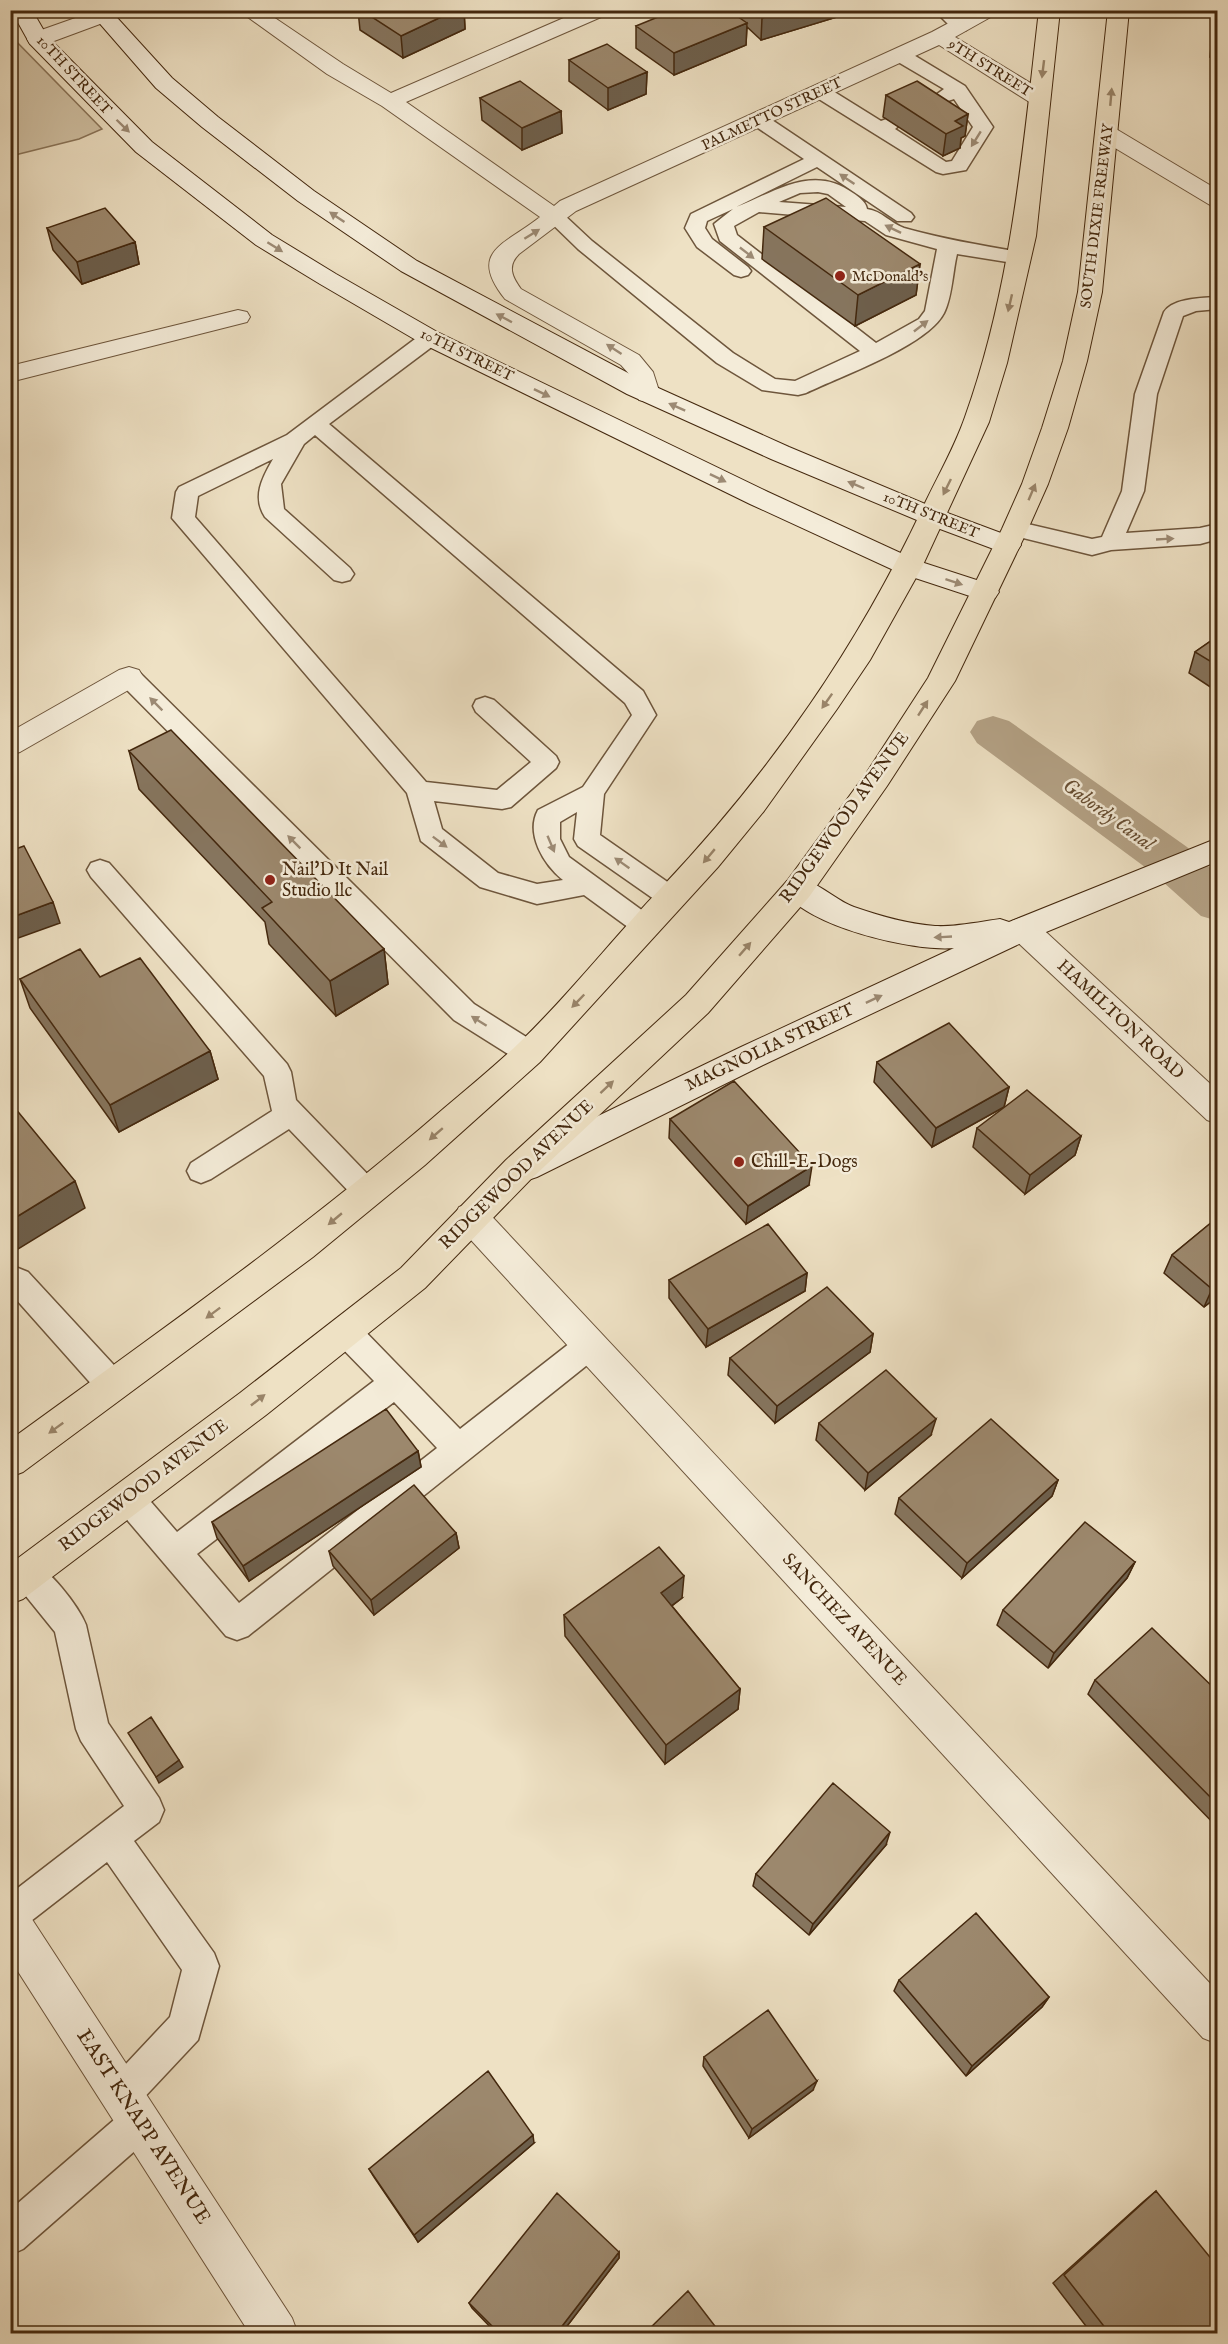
<svg xmlns="http://www.w3.org/2000/svg" width="1228" height="2344" viewBox="0 0 1228 2344" font-family="'IM FELL English',serif">
<style>
.green{fill:#d1c2a5;stroke:#8a755a;stroke-width:1.5}
.lines{fill:none;stroke-linecap:round;stroke-linejoin:round}
.canal{fill:#b4a286;fill-rule:evenodd}
.lane-casing{stroke:#6e563c;stroke-width:3}
.street-casing{stroke:#6e563c;stroke-width:2}
.secondary-casing{stroke:#44280e;stroke-width:2}
.primary-casing{stroke:#44280e;stroke-width:2}
.lane{fill:#f4ecd9;fill-rule:evenodd}
.street{fill:#f4ecd9;fill-rule:evenodd}
.secondary{fill:#f4ecd9;fill-rule:evenodd}
.primary{fill:#eee1c4;fill-rule:evenodd}
.wall{fill:#86755e;stroke:#44280e;stroke-width:1.5}
.shaded-wall{fill:#6d5f4c;stroke:#44280e;stroke-width:1.5}
.building{fill:#9c886d;stroke:#44280e;stroke-width:1.5}
.oneway{fill:#998469}
.oneway2{fill:#9c8a74}
.poi-dot{fill:#8f2418;stroke:#f4ecd9;stroke-width:2}
.labels{text-anchor:middle;dominant-baseline:central;stroke-width:5;stroke-linejoin:round;paint-order:stroke}
.far-street-label{font-size:15px;fill:#44280e;stroke:#f4ecd9}
.far-poi-label{font-size:15px;fill:#44280e;stroke:#f4ecd9;text-anchor:start}
.street-label{font-size:18px;fill:#44280e;stroke:#f4ecd9}
.poi-label{font-size:18px;fill:#44280e;stroke:#f4ecd9;text-anchor:start}
.water-label{font-size:20px;font-style:italic;fill:#664d32;stroke:#f4ecd9}
.near-street-label{font-size:21px;fill:#44280e;stroke:#f4ecd9}
</style>
<rect width="100%" height="100%" fill="#eee1c4"/>
<filter id="stains"><feTurbulence type="fractalNoise" baseFrequency=".00333" numOctaves="4"/><feColorMatrix values="0 0 0 0 .2 0 0 0 0 .09 0 0 0 0 .02 0 0 0 .5 -.17"/></filter>
<radialGradient id="worn" r=".72"><stop offset=".6" stop-color="#630" stop-opacity="0"/><stop offset="1" stop-color="#630" stop-opacity=".3"/></radialGradient>
<path class="green" d="M11,27L16,36L13,38L102,129L79,139L11,156Z"/>
<g class="lines">
<path class="canal" d="M993,716L1009,721L1187,847L1218,875V921L1201,916L1153,873L977,743L970,732L977,721Z"/>
<g class="lane-casing">
<path id="lane" d="M934,10H954L969,26L966,30H954Z
M900,49L907,51L965,86L993,127L966,170L943,174L936,172L814,96L812,92L814,88H828L881,121L892,117L899,119L902,123L895,129L946,162L952,161L973,127L954,99L942,103L935,101L933,97L944,89L893,59L891,55L893,51Z
M759,114L766,116L911,213L914,217L911,221H897L817,167L736,207C773,193 813,163 853,193C859,197 866,202 867,209C882,211 890,223 904,228C942,239 980,245 1019,252L1026,254L1029,258L1026,262L1019,264L957,254C953,270 952,298 944,313C927,346 841,376 806,393L798,395L762,390L717,363L578,249L545,217L548,213H562L592,241L733,353L775,379L795,381L860,351L720,241L714,224L733,209L707,221L705,228L712,239L748,267L751,271L748,275L741,277L734,275L697,247L685,228L691,214L804,159L752,124L749,120L752,116ZM818,192L828,194L846,207L779,202L800,193ZM759,212L865,221L886,235L937,249L925,311L919,319L876,343L737,235L734,226Z
M1218,297V309L1196,311L1183,316L1157,394L1144,491L1126,533L1200,528L1218,524V539L1200,544L1111,550L1092,555L1007,534L1004,529L1007,524L1015,521L1092,539L1102,537L1122,491L1135,394L1164,312C1173,298 1202,298 1218,297Z
M430,332L437,333L441,338L437,343L329,424L643,691L656,715L604,794L600,835L679,890L683,897L679,904L670,907L661,904L578,846L574,839L577,812L560,822V839L569,857L654,919L658,926L654,933L645,936L636,933L584,895L537,904L480,887L421,841L407,793L172,518L176,492L179,487L287,435L423,333ZM315,435L625,703L632,715L583,787L538,810C525,834 544,865 563,880L537,884L498,873L442,829L434,801L502,809L511,807L556,768L559,762L556,756L494,700L485,697L476,700L473,706L476,712L531,762L497,790L426,782L195,517L198,496L273,459C262,478 252,497 265,517L334,580L342,582L350,580L354,574L350,568L284,509L281,484L304,444Z
M129,669L138,671L474,1004L539,1045L543,1053L539,1061L529,1064L519,1061L454,1020L120,683L117,677L120,671Z
M100,860L109,863L287,1064L291,1072L296,1100L377,1184L381,1192L377,1200L367,1204L357,1200L289,1129L211,1179L201,1183L191,1179L187,1171L191,1163L272,1111L264,1076L91,877L87,870L91,863Z
M18,1268L28,1272L124,1376L128,1386L124,1396L113,1399L102,1396L14,1297L10,1298V1271Z
M345,1318L356,1322L460,1429L579,1336L590,1332L601,1336L605,1345L601,1354L248,1636L237,1640L226,1636L117,1508L112,1498L117,1488L128,1484L139,1488L177,1532L374,1381L334,1340L330,1331L334,1322ZM394,1402L437,1448L239,1603L197,1554Z
M28,1559C48,1567 78,1605 86,1625L108,1723L159,1798L164,1810L159,1822L134,1841L214,1953L219,1966L198,2040L138,2104L153,2109L158,2122L153,2135L23,2249L10,2255V2210L122,2113L109,2108L104,2095L109,2082L170,2017L182,1970L107,1862L22,1928L10,1933V1894L124,1806L81,1741L76,1729L55,1632L17,1585L12,1574L17,1563Z"/>
</g>
<g class="street-casing">
<path id="street" d="M98,10H130L127,14L46,44L38,45L30,44L27,39L30,34Z
M238,10H263L343,64L391,93L582,10H611L608,14L406,102L554,206L560,201L932,32L973,10H999L996,14L955,37L1047,93L1050,98L1047,103L1039,105L1031,103L939,45L576,211L519,254C507,266 512,277 521,289L639,355L653,372L660,394L657,400L648,402L639,400L629,374L621,365L505,299C467,251 505,245 540,217L382,106L327,74Z
M1108,127L1116,129L1218,190V207L1210,205L1100,139L1097,134L1100,129Z
M238,310L247,312L250,317L247,322L10,382V366Z
M129,667L139,670L143,677L139,684L20,752L10,755V732L119,670Z
M1023,917L1034,921L1218,1091V1124L1207,1120L1012,937L1008,929L1012,921Z
M471,1203L483,1207L1218,1992V2044L1203,2038L459,1227L454,1217L459,1207Z
M10,1901L24,1907L292,2318L298,2334H250L10,1959Z"/>
</g>
<g class="secondary-casing">
<path id="secondary" d="M11,10H32L47,36L152,142L272,235L336,274L439,333L768,492L918,561L995,586L999,592L995,598L985,601L900,573L750,504L421,343L320,284L256,245L136,152L30,44Z
M88,10H110L172,78L218,117L314,191L417,261L645,382L789,447L942,511L1017,539L1021,545L1017,551L1008,554L999,551L924,523L771,459L627,394L401,271L298,201L202,127L156,88Z
M1218,838V861L1034,937L763,1065L537,1177L525,1181L513,1177L509,1167L513,1157L741,1047L954,948C914,952 803,926 783,889L787,881C811,873 832,899 854,907C880,916 908,924 935,926C956,927 979,922 1000,919L1009,922Z"/>
</g>
<g class="primary-casing">
<path id="primary" d="M1039,10H1060L1036,236L1007,363L989,422L922,567L870,660L837,709L764,811L718,867L540,1062L425,1165L313,1257L23,1472L10,1477V1440C157,1333 305,1229 442,1110C468,1088 495,1066 519,1043C570,994 613,938 662,887C772,770 858,647 926,501C939,474 955,446 965,417C1012,286 1023,148 1039,10Z
M1108,10H1129L1102,292L1087,361L1068,428L1048,484L1028,529L955,681L887,786L809,897L708,1013L530,1180L425,1288L266,1415L23,1599L10,1604V1564L240,1393L401,1268L506,1160L686,995L787,881L867,772L928,678L1002,529L1022,484L1042,428L1063,361L1078,292Z"/>
</g>
<use href="#lane" class="lane"/>
<use href="#street" class="street"/>
<use href="#secondary" class="secondary"/>
<use href="#primary" class="primary"/>
</g>
<path class="wall" d="M358,10H464L465,29L403,58L360,30Z
M733,10H838L837,17L761,40L747,27L746,45L674,75L636,48V26L733,13Z
M1216,10H1218V58L1210,57L1213,26Z
M569,60L647,72L646,94L608,110L569,81Z
M886,95L968,114L965,136L961,138L960,148L943,156L883,117Z
M480,98L561,111L562,133L522,150L482,120Z
M764,227L920,264L916,295L855,326L762,259Z
M47,228L135,242L139,264L82,284L53,250Z
M1218,636V692L1189,673L1195,652Z
M129,751L384,949L388,984L336,1016L269,944L265,922L139,789Z
M100,977L210,1051L218,1079L119,1132L30,1008L20,979Z
M877,1062L1009,1087L1004,1107L932,1147L874,1082Z
M670,1119L809,1185L746,1224L669,1138Z
M977,1128L1081,1136L1075,1155L1025,1194L973,1147Z
M1218,1217V1296L1204,1307L1164,1273L1172,1255Z
M807,1273L805,1291L706,1347L669,1298V1280Z
M873,1334L870,1352L775,1423L728,1375L730,1358Z
M819,1423L931,1435L865,1490L816,1440Z
M418,1451L421,1467L249,1581L217,1538L212,1522Z
M1058,1480L1052,1496L962,1578L895,1514L899,1498Z
M456,1533L459,1548L374,1615L333,1566L329,1551Z
M1135,1562L1127,1578L1048,1668L997,1625L1003,1610Z
M682,1598L672,1606L740,1689L738,1709L665,1764L565,1636L564,1615Z
M1095,1680L1218,1692V1828L1088,1694Z
M886,1845L809,1935L753,1886L756,1874Z
M899,1980L1049,1997L1042,2007L966,2076L894,1991Z
M704,2057L813,2090L749,2138L703,2066Z
M534,2143L418,2242L374,2177L369,2169Z
M1156,2191L1218,2334H1092L1053,2283L1143,2202Z
M619,2252V2258L561,2334H497L472,2308L469,2303Z"/>
<path class="shaded-wall" d="M456,10H464L465,29L403,58L401,36Z
M788,10H838L837,17L761,40L762,18Z
M747,23L746,45L674,75V53Z
M647,72L646,94L608,110V88Z
M561,111L562,133L522,150V128Z
M968,114L965,136L961,138L960,148L943,156L946,134L955,121Z
M135,242L139,264L82,284L77,262Z
M920,264L916,295L855,326L858,295Z
M53,902L60,923L10,941V918Z
M384,949L388,984L336,1016L330,981Z
M210,1051L218,1079L119,1132L110,1105Z
M1009,1087L1004,1107L932,1147L936,1128Z
M1081,1136L1075,1155L1025,1194L1030,1175Z
M812,1166L809,1185L746,1224L748,1206Z
M75,1181L85,1208L10,1254V1221Z
M807,1273L805,1291L706,1347L708,1329Z
M1218,1285V1296L1204,1307L1212,1289Z
M873,1334L870,1352L775,1423L777,1406Z
M936,1419L931,1435L865,1490L868,1473Z
M418,1451L421,1467L249,1581L243,1566Z
M1058,1480L1052,1496L962,1578L967,1563Z
M456,1533L459,1548L374,1615L371,1600Z
M1135,1562L1127,1578L1048,1668L1054,1653Z
M684,1576L682,1598L660,1614L661,1593Z
M740,1689L738,1709L665,1764L666,1745Z
M179,1760L183,1767L159,1783L156,1777Z
M890,1832L886,1845L809,1935L813,1924Z
M1049,1997L1042,2007L966,2076L972,2066Z
M817,2081L813,2090L749,2138L752,2129Z
M533,2135L534,2143L418,2242L414,2235Z
M619,2252V2258L561,2334H556Z"/>
<path class="building" d="M361,10H456L401,36Z
M675,10H728L747,23L674,53L636,26Z
M754,10H788L762,18Z
M1217,10H1218V35H1215Z
M607,44L647,72L608,88L569,60Z
M520,81L561,111L522,128L480,98Z
M917,81L968,114L955,121L963,126L946,134L886,95Z
M826,198L920,264L858,295L764,227Z
M105,208L135,242L77,262L47,228Z
M1218,636V666L1195,652Z
M171,730L384,949L330,981L262,908L272,902L129,751Z
M24,846L53,902L10,918V851Z
M80,949L100,977L140,958L210,1051L110,1105L20,979Z
M949,1023L1009,1087L936,1128L877,1062Z
M734,1081L812,1166L748,1206L670,1119Z
M1027,1090L1081,1136L1030,1175L977,1128Z
M10,1102L75,1181L10,1221Z
M1218,1217V1285L1212,1289L1172,1255Z
M768,1224L807,1273L708,1329L669,1280Z
M827,1287L873,1334L777,1406L730,1358Z
M886,1370L936,1419L868,1473L819,1423Z
M386,1409L418,1451L243,1566L212,1522Z
M991,1419L1058,1480L967,1563L899,1498Z
M414,1485L456,1533L371,1600L329,1551Z
M1085,1522L1135,1562L1054,1653L1003,1610Z
M659,1547L684,1576L661,1593L740,1689L666,1745L564,1615Z
M1152,1628L1218,1692V1805L1095,1680Z
M151,1717L179,1760L156,1777L128,1733Z
M833,1783L890,1832L813,1924L756,1874Z
M976,1913L1049,1997L972,2066L899,1980Z
M768,2010L817,2081L752,2129L704,2057Z
M488,2071L533,2135L414,2235L369,2169Z
M1156,2191L1218,2267V2334H1110L1064,2275Z
M557,2193L619,2252L556,2334H500L469,2303Z
M688,2291L721,2334H644Z"/>
<defs><path id="oneway-solid" d="M-6-.8H1V-3.2L6.5 0L1 3.2V.8H-6Z" transform="scale(1.5)"/></defs>
<g class="oneway">
<use href="#oneway-solid" transform="translate(1043 69) rotate(97)"/>
<use href="#oneway-solid" transform="translate(1111 97) rotate(-85)"/>
<use href="#oneway-solid" transform="translate(1010 303) rotate(103)"/>
<use href="#oneway-solid" transform="translate(947 487) rotate(116)"/>
<use href="#oneway-solid" transform="translate(1032 492) rotate(-67)"/>
<use href="#oneway-solid" transform="translate(827 701) rotate(125)"/>
<use href="#oneway-solid" transform="translate(923 708) rotate(-57)"/>
<use href="#oneway-solid" transform="translate(709 856) rotate(130)"/>
<use href="#oneway-solid" transform="translate(745 949) rotate(-49)"/>
<use href="#oneway-solid" transform="translate(578 1001) rotate(134)"/>
<use href="#oneway-solid" transform="translate(607 1087) rotate(-43)"/>
<use href="#oneway-solid" transform="translate(436 1134) rotate(139)"/>
<use href="#oneway-solid" transform="translate(335 1219) rotate(140)"/>
<use href="#oneway-solid" transform="translate(213 1313) rotate(143)"/>
<use href="#oneway-solid" transform="translate(258 1400) rotate(-38)"/>
<use href="#oneway-solid" transform="translate(56 1428) rotate(144)"/>
</g>
<g class="oneway2">
<use href="#oneway-solid" transform="translate(123 126) rotate(44)"/>
<use href="#oneway-solid" transform="translate(976 139) rotate(122)"/>
<use href="#oneway-solid" transform="translate(847 179) rotate(-146)"/>
<use href="#oneway-solid" transform="translate(337 217) rotate(-146)"/>
<use href="#oneway-solid" transform="translate(893 229) rotate(-154)"/>
<use href="#oneway-solid" transform="translate(532 234) rotate(-32)"/>
<use href="#oneway-solid" transform="translate(275 247) rotate(32)"/>
<use href="#oneway-solid" transform="translate(747 253) rotate(38)"/>
<use href="#oneway-solid" transform="translate(504 318) rotate(-152)"/>
<use href="#oneway-solid" transform="translate(921 326) rotate(-38)"/>
<use href="#oneway-solid" transform="translate(614 349) rotate(-147)"/>
<use href="#oneway-solid" transform="translate(542 393) rotate(26)"/>
<use href="#oneway-solid" transform="translate(677 407) rotate(-156)"/>
<use href="#oneway-solid" transform="translate(718 478) rotate(26)"/>
<use href="#oneway-solid" transform="translate(856 485) rotate(-157)"/>
<use href="#oneway-solid" transform="translate(1165 539) rotate(-3)"/>
<use href="#oneway-solid" transform="translate(954 582) rotate(18)"/>
<use href="#oneway-solid" transform="translate(156 704) rotate(-135)"/>
<use href="#oneway-solid" transform="translate(294 842) rotate(-135)"/>
<use href="#oneway-solid" transform="translate(440 842) rotate(37)"/>
<use href="#oneway-solid" transform="translate(551 844) rotate(67)"/>
<use href="#oneway-solid" transform="translate(622 863) rotate(-145)"/>
<use href="#oneway-solid" transform="translate(943 937) rotate(177)"/>
<use href="#oneway-solid" transform="translate(874 999) rotate(-25)"/>
<use href="#oneway-solid" transform="translate(479 1021) rotate(-148)"/>
</g>
<g class="poi-dot">
<circle cx="840" cy="276" r="6"/>
<circle cx="270" cy="880" r="6"/>
<circle cx="739" cy="1162" r="6"/>
</g>
<g class="labels">
<g class="far-street-label">
<text transform="translate(990 68) rotate(32)">9TH STREET</text>
<text transform="translate(74 75) rotate(47)">10TH STREET</text>
<text transform="translate(772 114) rotate(-25)">PALMETTO STREET</text>
<text transform="translate(1097 216) rotate(-83)">SOUTH DIXIE FREEWAY</text>
<text transform="translate(467 355) rotate(26)">10TH STREET</text>
<text transform="translate(931 515) rotate(22)">10TH STREET</text>
</g>
<g class="far-poi-label">
<text x="852" y="276">McDonald's</text>
</g>
<g class="street-label">
<text transform="translate(845 818) rotate(-54)">RIDGEWOOD AVENUE</text>
<text transform="translate(1120 1020) rotate(43)">HAMILTON ROAD</text>
<text transform="translate(770 1048) rotate(-25)">MAGNOLIA STREET</text>
<text transform="translate(517 1175) rotate(-44)">RIDGEWOOD AVENUE</text>
<text transform="translate(144 1486) rotate(-37)">RIDGEWOOD AVENUE</text>
<text transform="translate(844 1620) rotate(47)">SANCHEZ AVENUE</text>
</g>
<g class="poi-label">
<text x="282" y="870">Nail'D It Nail<tspan x="282" dy="21">Studio llc</tspan></text>
<text x="751" y="1162">Chill-E-Dogs</text>
</g>
<g class="water-label">
<text transform="translate(1108 815) rotate(36)">Gabordy Canal</text>
</g>
<g class="near-street-label">
<text transform="translate(143 2127) rotate(57)">EAST KNAPP AVENUE</text>
</g>
</g>
<rect width="1228" height="2344" fill="none" stroke="#eee1c4" stroke-width="36"/>
<rect x="12" y="12" width="1204" height="2320" fill="none" stroke="#44280e" stroke-width="3"/>
<rect x="18" y="18" width="1192" height="2308" fill="none" stroke="#44280e" stroke-width="1.5"/>
<rect width="100%" height="100%" filter="url(#stains)"/>
<rect width="100%" height="100%" fill="url(#worn)"/>
</svg>
